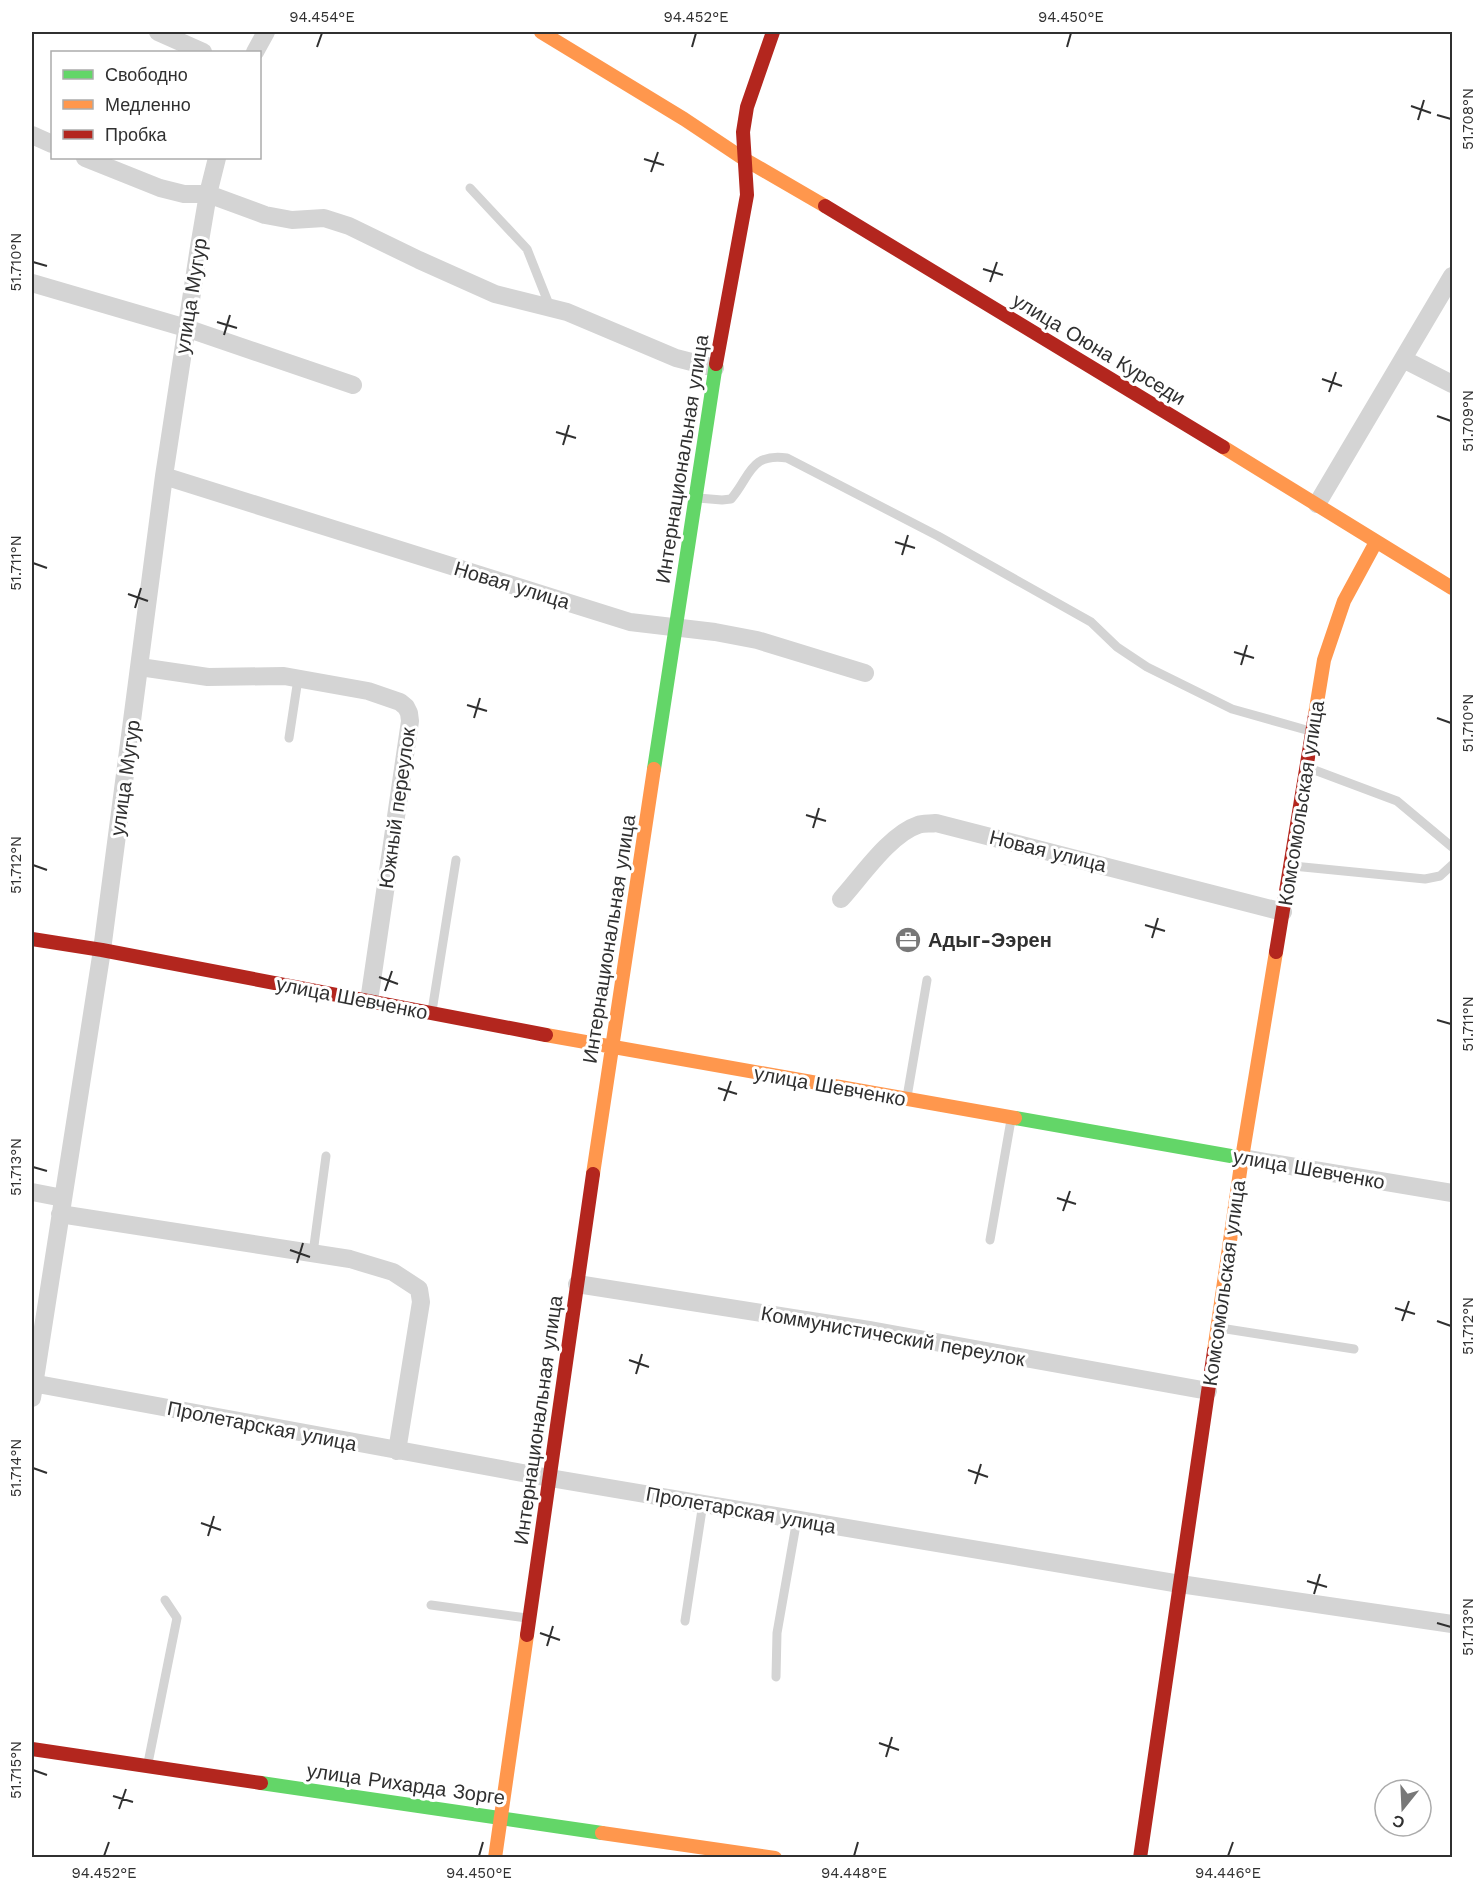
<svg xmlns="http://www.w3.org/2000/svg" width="1484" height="1889" viewBox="0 0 1484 1889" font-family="'Work Sans',sans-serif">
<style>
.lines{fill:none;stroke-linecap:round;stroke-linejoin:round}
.lane{stroke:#d4d4d4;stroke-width:9}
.street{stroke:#d4d4d4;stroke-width:18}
.fast{stroke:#63d668;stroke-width:14}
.slow{stroke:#ff974d;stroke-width:14}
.jam{stroke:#b3261e;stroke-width:14}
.ticks{fill:none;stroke:#303030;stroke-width:2}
.labels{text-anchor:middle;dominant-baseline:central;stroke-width:6;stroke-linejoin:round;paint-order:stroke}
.street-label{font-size:20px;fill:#303030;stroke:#fff}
.poi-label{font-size:20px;font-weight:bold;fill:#303030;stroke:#fff;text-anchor:start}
.neatline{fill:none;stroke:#303030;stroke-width:2}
.ticks-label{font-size:15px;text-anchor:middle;fill:#303030}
</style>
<rect width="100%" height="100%" fill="#fff"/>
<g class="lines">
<path class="lane" d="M470,188L527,249L550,307
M698,498L722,500L731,499C751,476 749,453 787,458L938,536L1091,622L1117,647L1147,667L1232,709L1310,731
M289,738L298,679
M1309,768L1397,801L1452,847
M1293,866L1425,879L1440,876L1452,865
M432,1011L456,860
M907,1097L927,980
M990,1240L1011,1120
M313,1253L326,1156
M1220,1328L1354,1349
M431,1605L527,1618
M685,1621L703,1503
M776,1677L777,1633L797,1519
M148,1763L177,1618L165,1600"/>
<path class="street" d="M158,32L203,52
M255,52L266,32
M32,135L52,144
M85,158L160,188L184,194H208L265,215L292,220L324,218L349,226L419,260L495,294L567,312L676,358L715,368
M32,283L186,328L353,385
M1403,359L1452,384
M164,476L630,622L715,632L757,640L865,673
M1317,504L1452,276
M140,667L208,677L284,676L368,691L400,702L406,707L409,713L410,721L369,1001
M841,899C861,877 890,834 918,825C923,823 930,824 936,823L1283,912
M1242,1158L1452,1193
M32,1192L63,1198
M60,1214L350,1259L393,1272L419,1289L421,1302L397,1451
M577,1284L869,1330L1208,1391
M32,1383L550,1478L1180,1584L1452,1624
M32,1398L102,950L164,476L199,247L208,194L217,158"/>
<path class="fast" d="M654,769L716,364
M1015,1118L1242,1158
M261,1783L602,1833"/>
<path class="slow" d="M541,32L684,119L744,159L825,206
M1223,447L1452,588
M1315,715L1324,660L1344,601L1376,542
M546,1035L1015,1118
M593,1174L654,769
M1214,1351L1242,1158L1276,952
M602,1833L775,1858
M495,1858L527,1635"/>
<path class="jam" d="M825,206L1223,447
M716,364L747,195L743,132L747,107L773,32
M32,939L102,950L546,1035
M1276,952L1315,715
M527,1635L593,1174
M32,1749L261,1783
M1140,1858L1214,1351"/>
</g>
<path class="ticks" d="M317,47L322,33M692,47L696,33M1067,47L1071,33M1411,106L1431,113M1437,115L1451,119M1418,120L1424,100M644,159L664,165M651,172L658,152M33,262L47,266M983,269L1003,275M990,282L997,262M217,322L237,328M224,335L230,315M1322,379L1342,386M1329,392L1336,372M1437,416L1451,421M556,432L576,438M563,445L569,425M895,542L915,548M902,555L908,535M33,563L47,568M128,594L148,601M135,608L141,588M1234,652L1254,658M1241,665L1247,645M467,705L487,711M474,718L480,698M1437,718L1451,723M806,815L826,821M813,828L819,808M33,865L47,870M1145,925L1165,931M1152,938L1158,918M379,977L398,984M385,991L392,971M1437,1020L1451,1024M718,1088L737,1094M724,1101L731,1081M33,1167L47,1171M1057,1198L1076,1204M1063,1211L1070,1191M290,1250L310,1257M297,1263L303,1243M1395,1308L1415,1314M1402,1321L1409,1301M1437,1321L1451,1326M629,1360L649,1367M636,1374L642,1354M33,1468L47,1473M968,1470L988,1477M975,1484L981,1464M201,1523L221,1530M208,1536L214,1516M1307,1581L1327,1587M1314,1594L1320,1574M1437,1623L1451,1627M540,1633L560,1640M547,1646L553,1626M879,1743L899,1750M886,1757L892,1737M33,1770L47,1775M113,1796L133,1802M119,1809L126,1789M104,1856L109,1842M479,1856L483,1842M854,1856L858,1842M1228,1856L1233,1842"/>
<defs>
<g id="office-disc" transform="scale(1.35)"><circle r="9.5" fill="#787878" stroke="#fff"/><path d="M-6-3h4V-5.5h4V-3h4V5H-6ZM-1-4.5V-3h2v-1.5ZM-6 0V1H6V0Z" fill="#fff"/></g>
</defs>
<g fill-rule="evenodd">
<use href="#office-disc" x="908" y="940"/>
</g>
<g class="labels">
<g class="street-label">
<text transform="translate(191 296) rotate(-81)">улица Мугур</text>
<text transform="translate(1099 349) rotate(31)">улица Оюна Курседи</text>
<text transform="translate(682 459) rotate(-81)">Интернациональная улица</text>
<text transform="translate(512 585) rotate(17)">Новая улица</text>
<text transform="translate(125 778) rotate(-82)">улица Мугур</text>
<text transform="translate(1301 803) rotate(-81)">Комсомольская улица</text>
<text transform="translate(397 808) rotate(-82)">Южный переулок</text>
<text transform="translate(1048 851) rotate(14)">Новая улица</text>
<text transform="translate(609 939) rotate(-81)">Интернациональная улица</text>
<text transform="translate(352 998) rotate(11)">улица Шевченко</text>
<text transform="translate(830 1086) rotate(10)">улица Шевченко</text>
<text transform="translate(1309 1169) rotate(10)">улица Шевченко</text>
<text transform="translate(1224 1283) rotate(-82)">Комсомольская улица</text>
<text transform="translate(893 1336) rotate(10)">Коммунистический переулок</text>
<text transform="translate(538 1420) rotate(-82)">Интернациональная улица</text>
<text transform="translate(262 1426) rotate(11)">Пролетарская улица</text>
<text transform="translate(741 1510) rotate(10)">Пролетарская улица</text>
<text transform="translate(406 1784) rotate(8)">улица Рихарда Зорге</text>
</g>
<g class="poi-label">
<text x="928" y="940">Адыг-Ээрен</text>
</g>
</g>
<rect width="1484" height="1889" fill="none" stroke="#ffffff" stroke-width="66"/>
<rect x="51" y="51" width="210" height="108" fill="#ffffff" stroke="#acacac" stroke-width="1.5"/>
<rect x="63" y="70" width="30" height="9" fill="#63d668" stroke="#acacac" stroke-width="1.5"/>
<text x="105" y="81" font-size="18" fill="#303030">Свободно</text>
<rect x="63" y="100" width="30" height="9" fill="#ff974d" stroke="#acacac" stroke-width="1.5"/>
<text x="105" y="111" font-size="18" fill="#303030">Медленно</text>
<rect x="63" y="130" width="30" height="9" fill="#b3261e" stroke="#acacac" stroke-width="1.5"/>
<text x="105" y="141" font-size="18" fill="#303030">Пробка</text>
<g transform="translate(1403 1808) rotate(198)"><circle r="28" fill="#ffffff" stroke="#acacac" stroke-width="1.5"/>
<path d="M0-4.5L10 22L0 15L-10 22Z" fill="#787878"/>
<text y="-9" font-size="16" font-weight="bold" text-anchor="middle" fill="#303030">С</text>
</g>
<rect x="33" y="33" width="1418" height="1823" class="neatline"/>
<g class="ticks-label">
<text x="322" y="22">94.454°E</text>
<text x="696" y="22">94.452°E</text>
<text x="1071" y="22">94.450°E</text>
<text transform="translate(1468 119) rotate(-90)" y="5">51.708°N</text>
<text transform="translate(16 262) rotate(-90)" y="5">51.710°N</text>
<text transform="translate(1468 421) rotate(-90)" y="5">51.709°N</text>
<text transform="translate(16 563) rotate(-90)" y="5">51.711°N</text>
<text transform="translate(1468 723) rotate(-90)" y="5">51.710°N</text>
<text transform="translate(16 865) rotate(-90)" y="5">51.712°N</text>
<text transform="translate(1468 1024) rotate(-90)" y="5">51.711°N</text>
<text transform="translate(16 1167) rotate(-90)" y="5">51.713°N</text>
<text transform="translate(1468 1326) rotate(-90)" y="5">51.712°N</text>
<text transform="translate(16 1468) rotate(-90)" y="5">51.714°N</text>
<text transform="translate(1468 1627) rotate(-90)" y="5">51.713°N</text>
<text transform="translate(16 1770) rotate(-90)" y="5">51.715°N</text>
<text x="104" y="1878">94.452°E</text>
<text x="479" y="1878">94.450°E</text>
<text x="854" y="1878">94.448°E</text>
<text x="1228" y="1878">94.446°E</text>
</g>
</svg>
